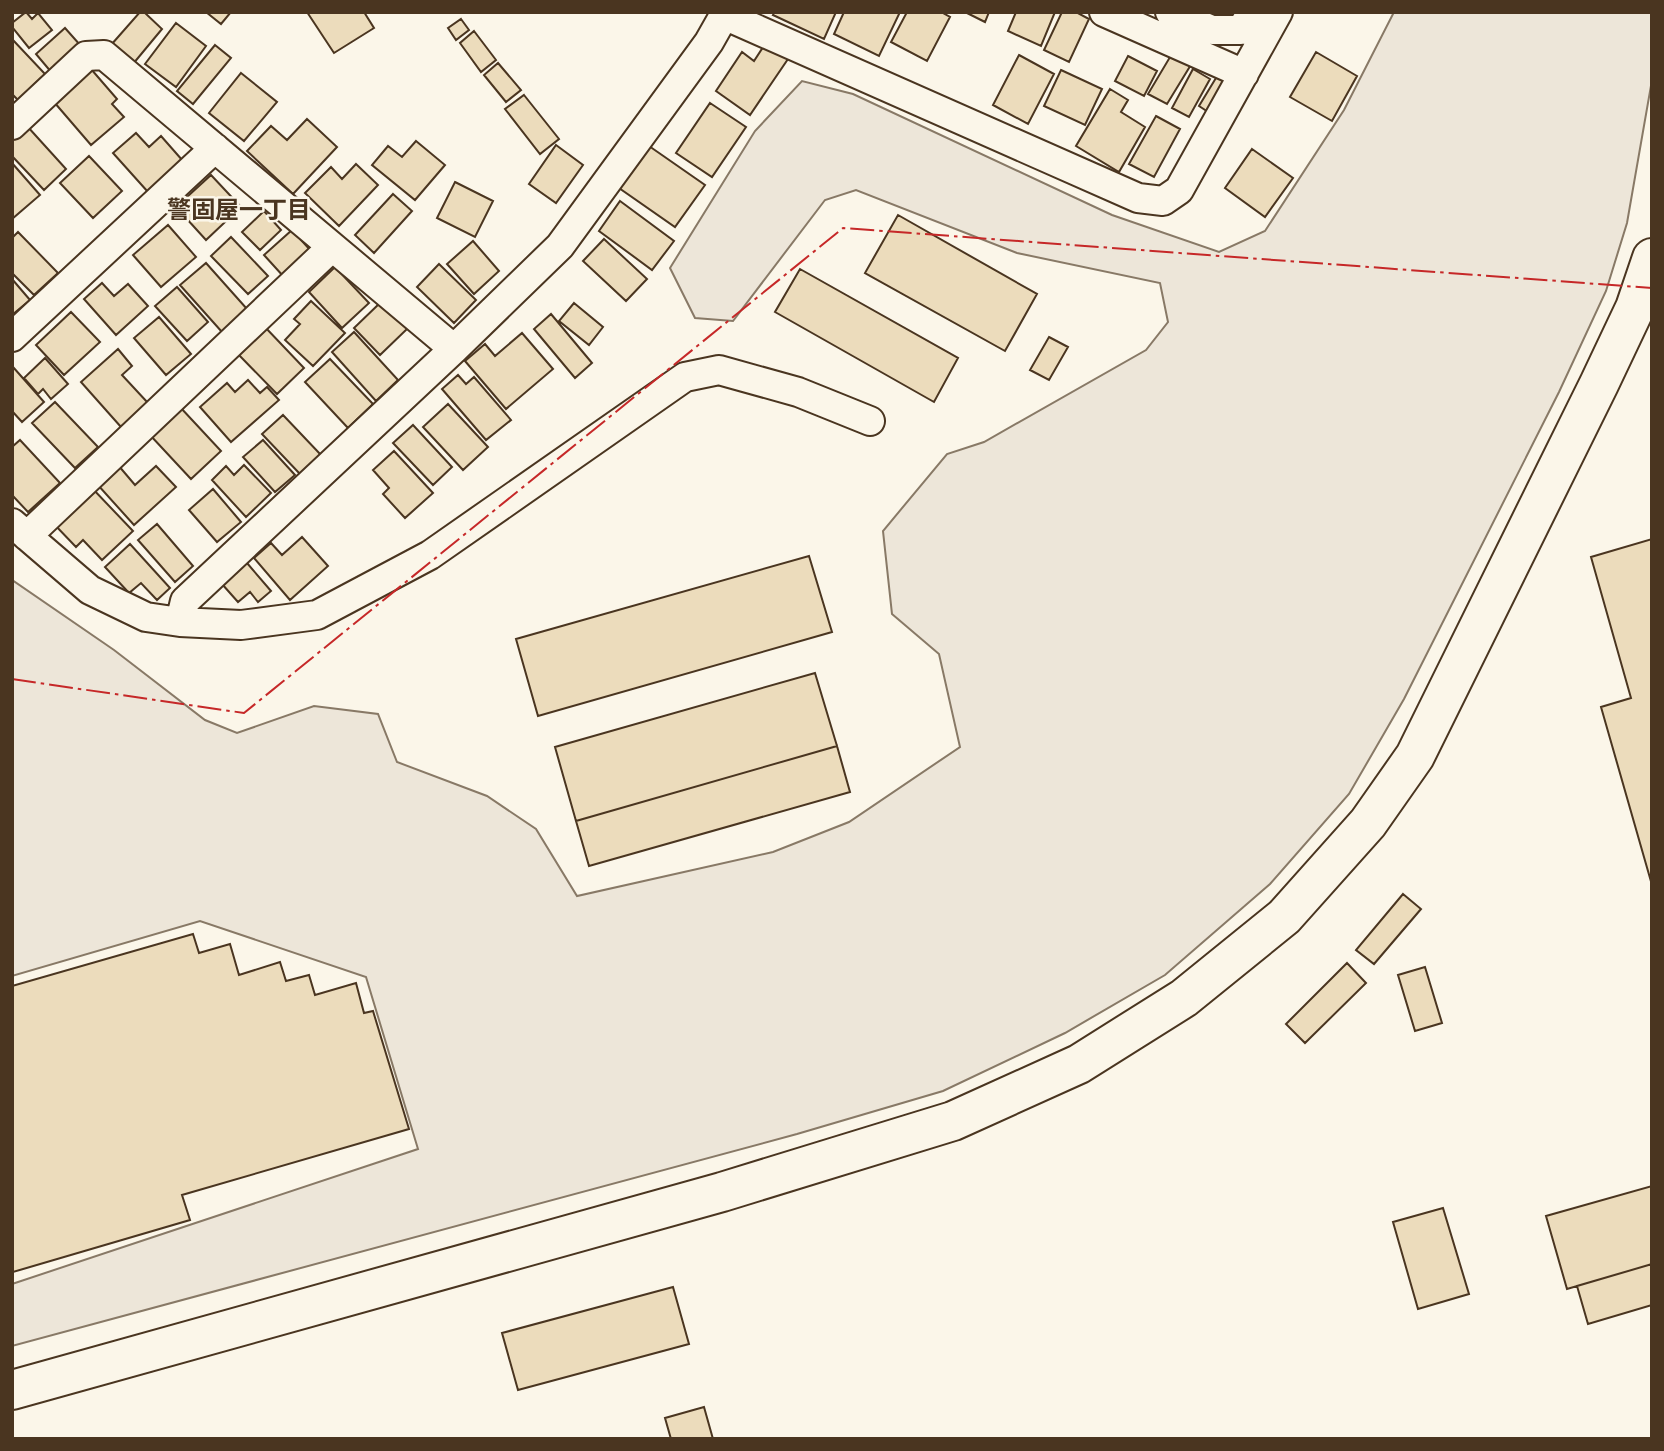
<svg xmlns="http://www.w3.org/2000/svg" width="1664" height="1451" viewBox="0 0 1664 1451" font-family="'Work Sans','Noto Sans JP',sans-serif">
<style>
.green{fill:#ede6d9;stroke:#887966;stroke-width:2}
.building{fill:#ecdcbc;stroke:#4a3520;stroke-width:2}
.lines{fill:none;stroke-linecap:round;stroke-linejoin:round}
.street-casing{stroke:#4a3520;stroke-width:32}
.secondary-casing{stroke:#4a3520;stroke-width:42}
.street{stroke:#fbf6e9;stroke-width:28}
.secondary{stroke:#fbf6e9;stroke-width:38}
.power{stroke:#c62828;stroke-width:2;stroke-dasharray:24 5 3.5 5;stroke-linecap:butt}
.labels{text-anchor:middle;dominant-baseline:central;stroke-width:5;stroke-linejoin:round;paint-order:stroke}
.neighbourhood-label{font-size:24px;font-weight:bold;fill:#4a3520;stroke:#fbf6e9}
</style>
<rect width="100%" height="100%" fill="#fbf6e9"/>
<path class="green" d="M1394,12H1652V80L1627,223L1606,291L1559,392L1404,699L1349,794L1270,884L1165,975L1065,1033L943,1091L797,1134L12,1346V1284L418,1149L366,977L200,921L12,976V580L114,650L205,720L237,733L314,706L378,714L397,762L487,796L536,829L577,896L773,852L849,822L960,747L939,654L892,614L883,531L947,454L984,442L1146,350L1168,322L1160,283L1017,253L856,190L825,200L733,321L695,318L670,268L755,131L802,81L853,94L1112,215L1219,252L1265,231L1344,110Z"/>
<path class="building" d="M26,12L32,19L38,13L52,30L29,48L12,27V23Z
M140,12H144L162,29L133,64L111,45Z
M206,12H231L221,24Z
M307,12H364L374,28L334,53Z
M775,12H836L824,39L773,15Z
M844,12H900L879,56L834,34Z
M907,12H941L950,17L927,61L891,42Z
M965,12H989L985,22Z
M1016,12H1055L1041,46L1008,31Z
M1062,12H1076L1089,19L1069,62L1044,50Z
M461,19L469,30L456,40L448,28Z
M176,23L206,46L176,87L145,64Z
M65,28L81,46L52,73L36,54Z
M474,31L496,60L481,72L460,43Z
M12,39L45,74L18,100L12,94Z
M767,41L790,56L750,115L716,91L742,52L754,61Z
M215,45L231,58L193,104L177,91Z
M1173,52L1192,63L1167,104L1148,94Z
M1316,52L1357,76L1332,121L1290,97Z
M1019,55L1054,74L1028,124L993,105Z
M1128,56L1157,71L1144,96L1115,81Z
M498,63L521,90L506,102L484,75Z
M1222,68L1239,78L1216,117L1199,106Z
M91,69L117,99L112,104L124,117L91,145L54,102Z
M1193,69L1210,79L1189,117L1172,108Z
M1061,70L1102,89L1085,125L1044,106Z
M241,73L277,102L244,141L209,113Z
M1110,89L1128,100L1121,112L1145,127L1119,172L1076,146Z
M524,95L559,139L540,154L505,109Z
M710,103L746,127L712,177L676,153Z
M1156,116L1180,129L1154,177L1129,164Z
M307,119L337,147L293,194L247,151L271,126L287,140Z
M27,126L66,169L44,190L12,156V140Z
M136,133L149,147L161,136L183,161L148,192L113,153Z
M416,141L445,165L415,200L372,165L388,146L402,157Z
M556,145L583,165L556,203L529,184Z
M649,146L705,185L675,227L619,188Z
M1252,149L1293,178L1265,217L1225,188Z
M89,156L122,191L93,218L60,183Z
M12,163L40,195L12,219Z
M356,164L378,185L339,226L305,193L331,167L342,179Z
M211,175L241,207L206,240L176,207Z
M455,182L493,201L475,237L437,218Z
M393,194L412,211L374,253L355,235Z
M620,201L674,241L652,270L599,231Z
M264,211L281,230L260,250L242,232Z
M898,215L1037,294L1005,351L865,273Z
M168,225L196,257L161,287L133,255Z
M292,230L312,252L284,277L264,255Z
M18,232L58,273L34,295L12,273V238Z
M231,237L268,276L248,294L211,256Z
M604,239L647,279L626,301L583,261Z
M473,241L499,271L474,294L447,264Z
M206,263L247,309L222,332L180,285Z
M439,264L476,300L454,323L417,287Z
M335,267L369,303L342,328L309,292Z
M800,269L958,358L934,402L775,312Z
M12,279L30,300L12,315Z
M102,283L114,296L128,284L148,306L116,335L84,299Z
M177,287L208,322L187,341L155,306Z
M311,301L345,333L313,366L285,340L300,324L294,319Z
M381,302L407,329L380,355L354,328Z
M574,303L603,327L589,345L559,321Z
M71,312L100,342L64,375L36,345Z
M551,314L592,363L575,378L534,329Z
M159,317L191,354L166,375L134,338Z
M264,326L304,368L277,394L236,352Z
M354,332L398,380L376,401L332,352Z
M522,333L553,369L506,409L465,361L485,344L495,356Z
M1049,337L1068,347L1049,380L1030,370Z
M118,349L132,366L122,375L148,403L121,427L81,382Z
M45,358L68,384L51,399L43,389L38,394L24,378Z
M330,359L373,404L348,428L305,382Z
M13,367L44,402L22,422L12,411Z
M458,375L466,384L474,377L511,420L486,440L442,389Z
M248,380L260,393L267,387L279,400L231,442L200,407L227,383L235,392Z
M55,402L98,447L75,468L32,423Z
M448,404L488,447L463,470L423,427Z
M180,407L221,451L191,479L150,435Z
M283,415L321,455L300,474L262,434Z
M413,425L452,467L433,485L393,443Z
M20,440L60,483L28,512L12,495V447Z
M263,440L295,475L275,492L243,457Z
M394,451L433,493L405,518L383,494L389,488L373,470Z
M118,465L135,485L156,466L176,487L134,525L97,484Z
M244,465L271,493L246,517L212,480L226,466L234,475Z
M91,487L133,531L102,560L83,540L76,547L53,523Z
M213,489L241,522L217,542L189,510Z
M157,524L193,566L175,582L138,540Z
M302,537L328,566L290,600L254,558L271,543L282,555Z
M1652,539V885L1601,707L1631,698L1591,557Z
M130,544L170,588L157,600L141,583L129,593L105,567Z
M809,556L832,632L538,716L516,639Z
M247,563L271,591L258,602L250,592L238,602L222,584Z
M815,673L837,746L576,821L555,747Z
M837,746L850,792L589,866L576,821Z
M1403,894L1421,909L1374,964L1356,950Z
M193,934L199,953L230,944L239,975L280,962L286,981L309,975L315,995L356,983L364,1013L373,1011L409,1129L182,1195L190,1220L13,1272L12,986Z
M1347,963L1366,983L1305,1043L1286,1024Z
M1425,967L1442,1023L1415,1031L1398,975Z
M1652,1186V1264L1567,1289L1546,1216Z
M1443,1208L1469,1294L1418,1309L1393,1222Z
M1652,1264V1305L1588,1324L1577,1286Z
M673,1287L689,1344L518,1390L502,1333Z
M704,1407L713,1439H671L665,1418Z"/>
<g class="lines">
<g class="street-casing">
<path id="street" d="M1104,12L1244,74
M1170,12L1212,30H1241L1252,12
M724,15L1138,198L1163,201L1179,190L1278,12
M12,125L86,56L104,55L454,349
M12,337L215,148
M12,523L90,590L146,617L180,622L241,625L317,615L430,555L685,377L719,370L798,392L870,421
M27,536L332,247
M180,622L185,601L454,349L560,246L709,42L726,12"/>
</g>
<g class="secondary-casing">
<path id="secondary" d="M12,1390L722,1192L953,1121L1079,1064L1184,998L1284,917L1368,823L1415,756L1599,384L1635,308L1652,258"/>
</g>
<use href="#street" class="street"/>
<use href="#secondary" class="secondary"/>
<path class="power" d="M12,679L244,713L843,228L1652,288"/>
</g>
<g class="labels">
<g class="neighbourhood-label">
<text x="239" y="210">警固屋一丁目</text>
</g>
</g>
<rect width="1664" height="1451" fill="none" stroke="#4a3520" stroke-width="28"/>
</svg>
